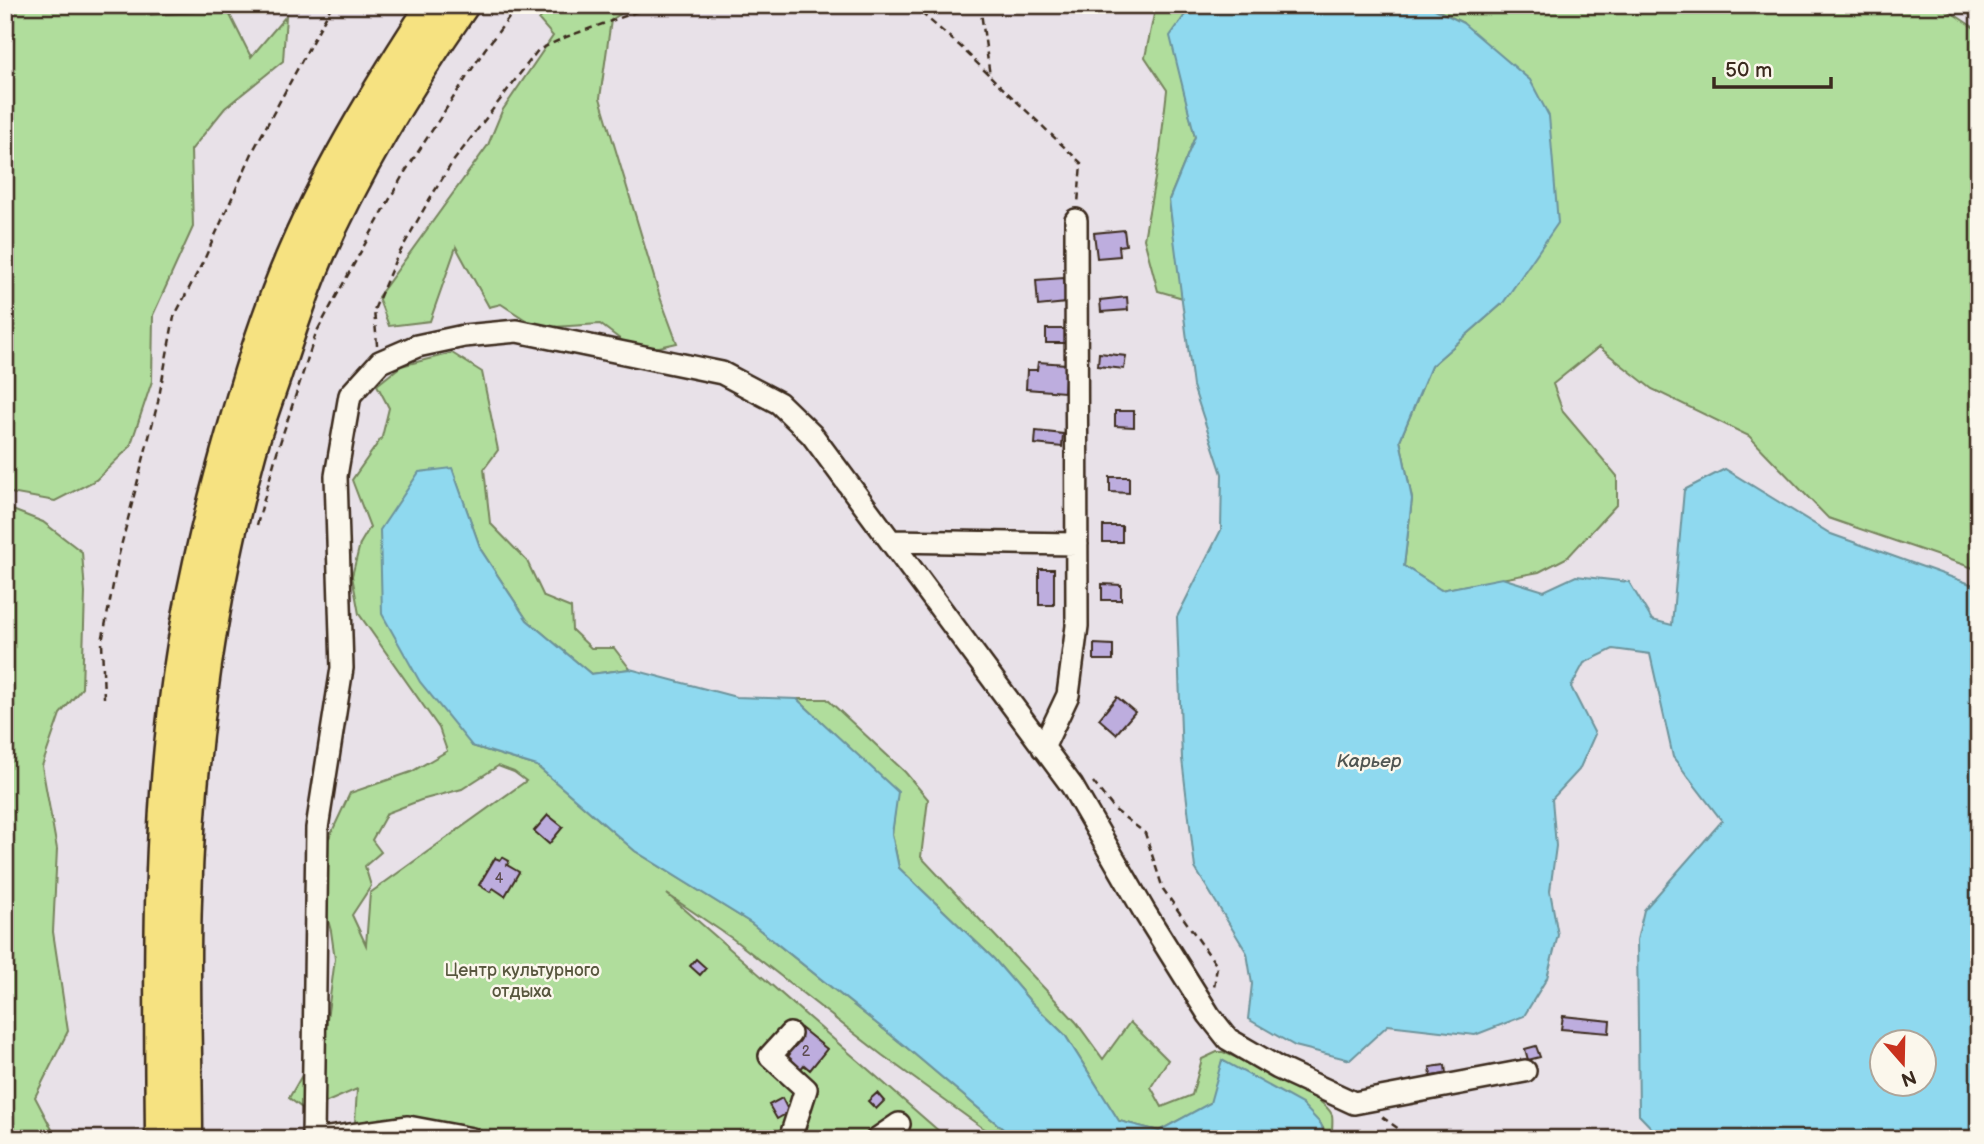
<svg xmlns="http://www.w3.org/2000/svg" width="1984" height="1144" viewBox="0 0 1984 1144" font-family="'Balsamiq Sans',sans-serif">
<style>
.green{fill:#b0dd9c;stroke:#76845d;stroke-width:2;fill-rule:evenodd}
.water{fill:#8fd9ef;stroke:#6d939b;stroke-width:2;fill-rule:evenodd}
.building{fill:#bdadde;stroke:#3b2a1e;stroke-width:2}
.lines{fill:none;stroke-linecap:round;stroke-linejoin:round}
.minor-casing{stroke:#3b2a1e;stroke-width:26}
.highway-casing{stroke:#3b2a1e;stroke-width:37}
.path{stroke:#3b2a1e;stroke-width:2.5;stroke-dasharray:7 5;stroke-linecap:butt}
.minor{stroke:#fbf7ec;stroke-width:21}
.highway{stroke:#f6e281;stroke-width:32}
.labels{text-anchor:middle;dominant-baseline:central;stroke-width:5;stroke-linejoin:round;paint-order:stroke}
.number-label{font-size:14px;fill:#5c4b4e}
.park-label{font-size:18px;fill:#58573e;stroke:#fbf7ec}
.water-label{font-size:19px;font-style:italic;fill:#505652;stroke:#fbf7ec}
</style>
<rect width="100%" height="100%" fill="#e8e1e8"/>
<filter id="ink" filterUnits="userSpaceOnUse"><feTurbulence type="fractalNoise" baseFrequency=".0143" numOctaves="2"/><feDisplacementMap in="SourceGraphic" scale="14" xChannelSelector="R" yChannelSelector="G"/><feConvolveMatrix kernelMatrix="1 2 1 2 8 2 1 2 1" color-interpolation-filters="sRGB"/></filter>
<g filter="url(#ink)">
<path class="green" d="M5,5H148L151,15L194,12L199,5H225L251,57L286,16L283,61L225,108L191,150L193,227L153,315L152,381L130,447L96,480L55,501L5,492Z
M551,5H635L611,20L600,98L660,297L677,343L637,352L600,324L554,327L549,335L501,304L489,307L456,247L430,321L389,326L378,297L488,145L502,111L553,36L539,20Z
M1156,5H1192L1171,36L1195,137L1169,200L1183,298L1158,291L1144,239L1160,151L1167,90L1145,57Z
M1427,5H1482L1487,9L1491,5H1940L1979,31V570L1828,518L1749,436L1652,389L1599,347L1553,384L1563,412L1617,476V504L1568,557L1539,572L1441,590L1404,566L1412,499L1400,440L1431,366L1503,303L1463,23Z
M452,353L482,372L498,450L484,469L490,523L527,561L544,597L571,608L572,630L591,648H614L630,669L591,674L527,620L481,550L452,469L472,746L537,766L635,851L751,923L906,1047L1015,1139H1001L980,1126L882,1055L733,939L667,894L948,1139H354L357,1089L306,1111L289,1098L325,1035L335,959L331,931L314,870L350,793L411,772L447,751L439,728L359,614L352,576L360,544L370,527L352,480L382,437L389,408L377,385L401,366ZM498,766L514,772L526,781L370,893L366,945L352,915L371,886L365,866L381,852L372,840L387,813L421,800L462,789Z
M5,507L43,522L82,552L85,593L82,688L60,714L42,766L57,849L53,932L68,1031L35,1097L57,1139H5Z
M797,699H827L905,772L928,799L921,857L1076,1022L1103,1059L1130,1022L1168,1060L1151,1087L1162,1107L1192,1095L1202,1059L1217,1052H1223C1245,1061 1325,1095 1332,1115C1333,1120 1332,1128 1332,1132L1328,1134L1320,1124L1222,1061L1211,1103L1159,1131L1119,1121L1065,1035L1030,1001L994,959L899,868L892,834L897,792Z"/>
<path class="water" d="M1192,5H1427L1463,23L1530,80L1549,116L1558,223L1503,303L1431,366L1400,440L1412,499L1404,566L1441,590L1502,578L1544,591L1576,576L1629,582L1652,620L1672,625L1684,490L1725,469L1831,534L1979,587V1139H1662L1639,1115L1637,940L1644,910L1722,821L1673,757L1650,654L1613,649L1584,663L1571,687L1595,734L1579,770L1552,799L1556,846L1550,891L1558,935L1547,978L1524,1016L1475,1035L1388,1025L1350,1060L1295,1046L1248,1019L1252,984L1247,953L1195,868L1182,759L1177,617L1221,530L1222,474L1193,386L1169,200L1195,137L1170,36ZM1882,1042H1924V1084H1882Z
M452,468L481,550L527,620L591,674L630,669L736,697L797,699L898,792L892,834L899,868L994,959L1030,1001L1065,1035L1119,1121L1159,1131L1210,1103L1222,1060L1302,1104L1321,1124L1326,1139H1015L906,1047L751,923L635,851L537,766L472,746L420,682L382,614L380,530L419,472Z"/>
<path class="building" d="M1124,230L1126,245L1119,246L1120,256L1097,258L1094,233Z
M1064,278L1066,303L1038,306L1036,280Z
M1127,297L1128,310L1101,312L1100,300Z
M1046,329H1067V343H1046Z
M1099,353L1126,356L1124,369L1098,366Z
M1038,362L1066,364L1064,392L1026,389L1027,370H1037Z
M1115,411H1134V427L1115,426Z
M1036,431L1063,434L1062,447L1035,444Z
M1110,477H1129V493L1110,492Z
M1103,526H1122V542H1103Z
M1039,569H1054V605H1039Z
M1102,584L1121,585V600H1102Z
M1094,644L1113,645V660H1094Z
M1117,697L1135,712L1116,734L1099,719Z
M548,815L563,827L549,844L534,831Z
M502,857L509,861L507,865L519,872L505,896L493,888L490,892L479,885L495,858L500,860Z
M696,959L706,968L700,975L690,966Z
M1563,1016L1610,1021L1609,1033L1561,1029Z
M801,1028L827,1049L810,1070L804,1065L799,1071L786,1059L790,1054L784,1049Z
M1536,1046L1540,1057L1528,1060L1525,1049Z
M1445,1065L1446,1074L1431,1076L1430,1067Z
M877,1093L884,1101L876,1109L868,1101Z
M782,1098L789,1112L777,1119L769,1105Z"/>
<g class="lines">
<g class="minor-casing">
<path id="minor" d="M891,541L1077,544
M1043,748L1068,695L1077,626L1076,220
M313,1139L317,828L342,668L336,476L350,395L380,362L417,346L464,336L517,331L722,373L779,403L812,435L1072,786L1144,911L1209,1015L1228,1039L1278,1068L1354,1103L1525,1071
M322,1139L408,1127L472,1139
M790,1139L806,1089L770,1056L790,1034
M877,1139L899,1124"/>
</g>
<g class="highway-casing">
<path id="highway" d="M162,1139C161,1002 158,863 173,727C183,626 206,527 234,430C251,368 270,308 296,249C333,164 383,83 434,5
M186,1139C186,1059 182,979 185,900C189,751 209,600 248,457C255,430 265,403 274,377C287,337 300,297 316,259C355,170 407,84 462,5"/>
</g>
<path class="path" d="M912,5L960,46L990,76
M980,5L990,76L1081,163L1078,204
M377,345L374,310L395,261L429,200L452,163L538,50L566,37L656,5
M257,525L277,452L316,333L403,175L485,49L519,5
M104,698L102,642L119,554L158,402L174,317L204,260L254,149L332,5
M1093,782L1115,810L1145,833L1163,889L1217,966L1214,988
M1382,1117L1413,1139"/>
<use href="#minor" class="minor"/>
<use href="#highway" class="highway"/>
</g>
</g>
<g class="labels">
<g class="number-label">
<text x="499" y="878">4</text>
<text x="806" y="1051">2</text>
</g>
<g class="park-label">
<text x="522" y="970">Центр культурного<tspan x="522" dy="21">отдыха</tspan></text>
</g>
<g class="water-label">
<text x="1369" y="761">Карьер</text>
</g>
</g>
<rect width="1984" height="1144" fill="none" stroke="#fbf7ec" stroke-width="28"/>
<rect x="14" y="14" width="1956" height="1116" fill="none" stroke="#3b2a1e" stroke-width="2.5" filter="url(#ink)"/>
<g transform="translate(1903 1063) rotate(160)"><circle r="33" fill="#fbf7ec" stroke="#aea59a" stroke-width="2"/>
<path d="M0-5L12 26L0 18L-12 26Z" fill="#c8321e"/>
<text y="-10" font-size="19" font-weight="bold" text-anchor="middle" fill="#3b2a1e">N</text>
</g>
<path d="M1714 77v10h117v-10" fill="none" stroke="#3b2a1e" stroke-width="3.5"/>
<text x="1725" y="77" font-size="21" fill="#3b2a1e" stroke="#fbf7ec" stroke-width="5" paint-order="stroke">50 m</text>
</svg>
